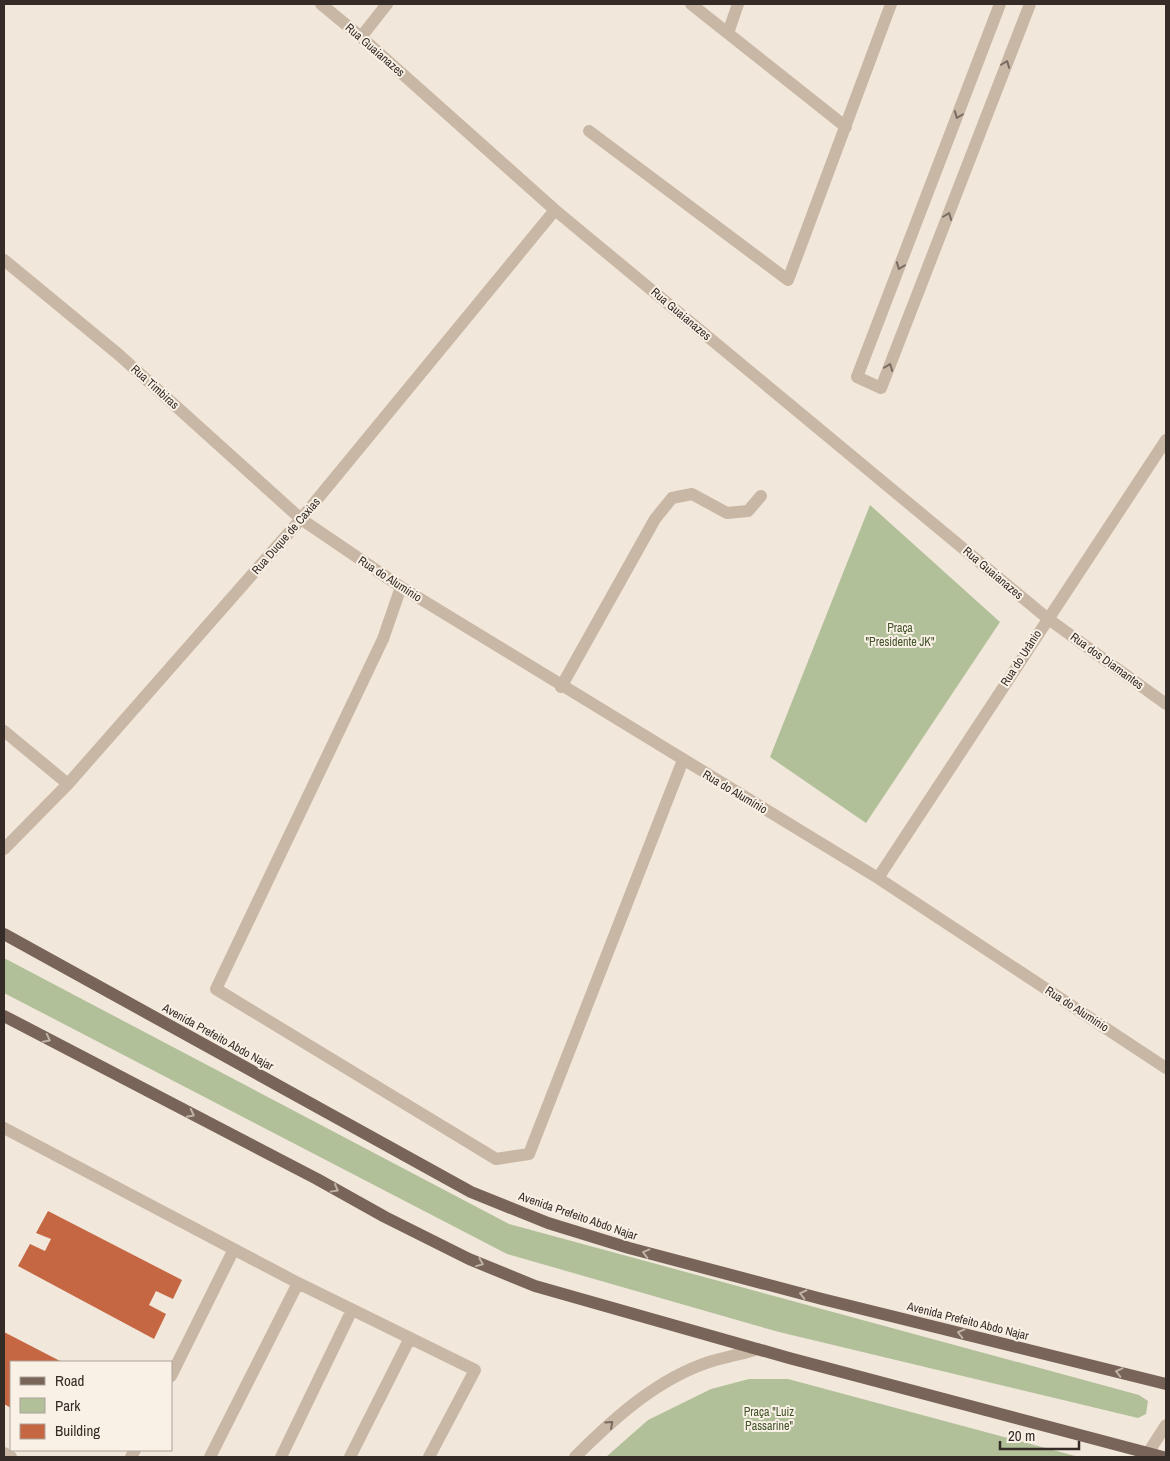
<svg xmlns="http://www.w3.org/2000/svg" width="1170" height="1461" viewBox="0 0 1170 1461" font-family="'Archivo Narrow',sans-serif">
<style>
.green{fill:#b2c09a}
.building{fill:#c66743}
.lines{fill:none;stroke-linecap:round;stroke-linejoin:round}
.minor{stroke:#c9b7a6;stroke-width:12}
.major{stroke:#786458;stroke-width:12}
.oneway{stroke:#786b60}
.oneway2{stroke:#bfb2a6}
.labels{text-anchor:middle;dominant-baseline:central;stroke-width:4;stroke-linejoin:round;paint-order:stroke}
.street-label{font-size:12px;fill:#352c27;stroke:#f9f1e6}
.park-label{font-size:12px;fill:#43542b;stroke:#f9f1e6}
</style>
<rect width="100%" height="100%" fill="#f1e7da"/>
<path class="green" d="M870,505L1000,622L866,823L770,757Z
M4,958L509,1224L1139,1395L1148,1401L1146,1414L1138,1418L779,1332L507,1254L4,993Z
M749,1379H788L1079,1457H606L648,1420L711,1389Z"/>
<path class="building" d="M48,1211L182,1280L173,1299L156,1291L149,1305L166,1314L154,1339L18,1266L30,1244L45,1251L51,1239L36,1233Z
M4,1332L62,1362H11V1408L4,1404Z"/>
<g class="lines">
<path class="minor" d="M321,4L361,37L555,210L1047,618L1166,704
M691,4L846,127
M1000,4L857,377L881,388L1030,4
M728,33L738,4
M361,37L387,4
M589,131L788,280L891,4
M4,260L118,354L301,519L401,587L878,878L1166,1068
M401,587L383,639L216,989L496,1159L529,1154L683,760
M561,687L655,519L672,498L692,494L727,513L748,511L761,496
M4,731L68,784
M4,849L68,784L301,519L555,210
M878,878L1166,440
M4,1128L298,1283L475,1370L429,1457
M171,1376L234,1249
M4,1453L11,1457
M1148,1453L1166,1425
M131,1457L135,1450
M210,1457L298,1283
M281,1457L352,1310
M350,1457L410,1338
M575,1457C613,1419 657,1379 709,1362C725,1357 742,1354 758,1349"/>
<path class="major" d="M4,934L471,1192L548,1223L629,1248L822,1299L1166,1384
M4,1016L317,1179L385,1217L469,1259L535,1286L789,1358L1163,1457"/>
</g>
<defs><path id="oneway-chevron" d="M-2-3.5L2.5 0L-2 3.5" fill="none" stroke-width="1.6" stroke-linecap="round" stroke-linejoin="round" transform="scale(1.25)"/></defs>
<g class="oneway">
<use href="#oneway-chevron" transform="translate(1006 64) rotate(-69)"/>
<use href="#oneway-chevron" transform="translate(958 115) rotate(111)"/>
<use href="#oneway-chevron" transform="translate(948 216) rotate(-69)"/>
<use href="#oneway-chevron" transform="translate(900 266) rotate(111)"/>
<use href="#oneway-chevron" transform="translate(889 367) rotate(-69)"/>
<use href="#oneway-chevron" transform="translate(610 1424) rotate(-42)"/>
</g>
<g class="oneway2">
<use href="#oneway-chevron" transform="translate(47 1039) rotate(27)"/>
<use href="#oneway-chevron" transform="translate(191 1114) rotate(27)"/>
<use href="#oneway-chevron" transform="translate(335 1189) rotate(29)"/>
<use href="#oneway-chevron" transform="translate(646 1253) rotate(-165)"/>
<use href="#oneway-chevron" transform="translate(480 1263) rotate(22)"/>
<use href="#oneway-chevron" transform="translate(803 1294) rotate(-166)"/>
<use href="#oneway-chevron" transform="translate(961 1333) rotate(-166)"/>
<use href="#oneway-chevron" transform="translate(1119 1372) rotate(-166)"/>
</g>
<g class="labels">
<g class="street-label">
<text transform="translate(375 50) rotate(41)">Rua Guaianazes</text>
<text transform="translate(681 314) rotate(40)">Rua Guaianazes</text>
<text transform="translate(155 387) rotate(42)">Rua Timbiras</text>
<text transform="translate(286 536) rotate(-49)">Rua Duque de Caxias</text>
<text transform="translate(993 573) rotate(40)">Rua Guaianazes</text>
<text transform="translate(390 579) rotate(33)">Rua do Alumínio</text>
<text transform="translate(1021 658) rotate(-57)">Rua do Urânio</text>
<text transform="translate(1107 661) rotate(36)">Rua dos Diamantes</text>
<text transform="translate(735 792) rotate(31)">Rua do Alumínio</text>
<text transform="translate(1077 1009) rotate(33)">Rua do Alumínio</text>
<text transform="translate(218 1037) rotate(29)">Avenida Prefeito Abdo Najar</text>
<text transform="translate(578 1216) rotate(19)">Avenida Prefeito Abdo Najar</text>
<text transform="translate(968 1321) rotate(14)">Avenida Prefeito Abdo Najar</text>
</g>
<g class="park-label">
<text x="900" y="628">Praça<tspan x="900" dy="14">"Presidente JK"</tspan></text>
<text x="769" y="1412">Praça "Luiz<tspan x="769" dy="14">Passarine"</tspan></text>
</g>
</g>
<rect width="1170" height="1461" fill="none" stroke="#352c27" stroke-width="10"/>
<rect x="10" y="1361" width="162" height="90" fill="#f9f1e6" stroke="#aba29a"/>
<rect x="20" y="1377" width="25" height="8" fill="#786458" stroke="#aba29a"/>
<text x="55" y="1386" font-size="15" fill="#352c27">Road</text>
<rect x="20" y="1398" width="25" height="15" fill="#b2c09a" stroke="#aba29a"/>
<text x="55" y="1411" font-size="15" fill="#352c27">Park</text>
<rect x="20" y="1424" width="25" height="15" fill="#c66743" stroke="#aba29a"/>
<text x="55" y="1436" font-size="15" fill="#352c27">Building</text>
<path d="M1000 1441v8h79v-8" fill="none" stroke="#352c27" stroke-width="2.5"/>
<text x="1008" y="1441" font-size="15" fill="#352c27" stroke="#f9f1e6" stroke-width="4" paint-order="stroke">20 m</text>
</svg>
